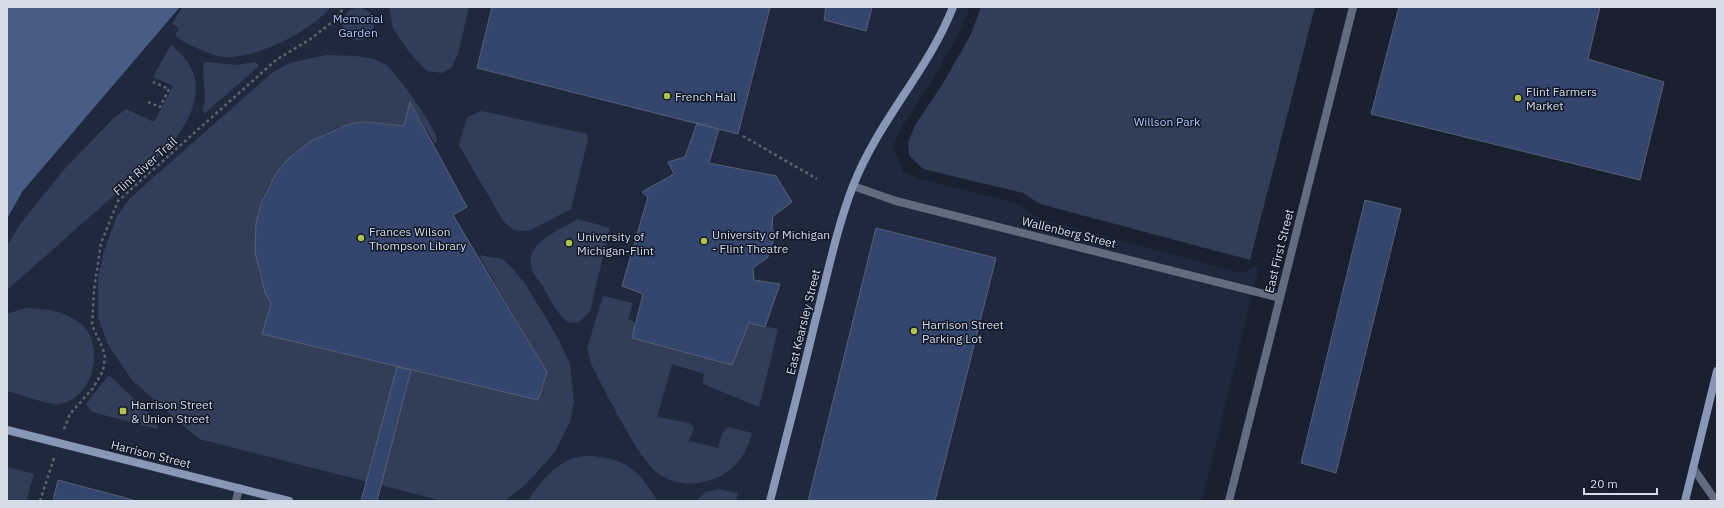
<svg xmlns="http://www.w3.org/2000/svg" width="1724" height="508" viewBox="0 0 1724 508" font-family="'IBM Plex Sans',sans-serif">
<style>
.built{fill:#1f293e}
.green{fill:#323e57}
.water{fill:#495c84}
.building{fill:#34466d;stroke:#576073}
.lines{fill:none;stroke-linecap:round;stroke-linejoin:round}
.path{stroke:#5c6271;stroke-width:2.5;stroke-dasharray:3 3;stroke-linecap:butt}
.lane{stroke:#636c7f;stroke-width:8}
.street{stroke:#636c7f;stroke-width:8}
.secondary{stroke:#8897b5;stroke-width:8}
.poi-dot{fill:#b5c249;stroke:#101726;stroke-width:1.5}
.labels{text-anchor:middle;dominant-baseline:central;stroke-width:3;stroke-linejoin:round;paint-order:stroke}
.park-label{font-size:12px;fill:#adc6fb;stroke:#101726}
.poi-label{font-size:12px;fill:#d6dce7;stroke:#101726;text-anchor:start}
.street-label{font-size:12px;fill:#d6dce7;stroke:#101726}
</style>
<rect width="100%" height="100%" fill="#192030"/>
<path class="built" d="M180,7H970L961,29L933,80L900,130L893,147L903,171L920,179L1017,203L1038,218L1241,273L1259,266L1202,501H7V219L22,192Z"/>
<path class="green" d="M182,7H331C311,31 258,58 226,57C212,56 186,44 175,36L179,28L172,24Z
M389,7H469L458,54L452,67L442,73L427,71L409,52L393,28Z
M981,7H1315L1250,260L1040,204L1023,193L923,169L909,155L908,143L915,125L942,85L970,36Z
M342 24a16 16 0 1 1 32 0a16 16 0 1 1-32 0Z
M171,45C211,76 197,110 171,145L7,290V246L21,223L67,166L114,118L126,109L154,122L173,86L153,77Z
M326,55C346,56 370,54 386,65C396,72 435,127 437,138C437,141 436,142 435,144L410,102L404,126C388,124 372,120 355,123C334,126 313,139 298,154C291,160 282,167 276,175C247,210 251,266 271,304L262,334L538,400L547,372L479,255L502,259L514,270L526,285L559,340L570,364L574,402L570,422L555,452L526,484L505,501H443L199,439L132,380L108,345L98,317V278L104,251L117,216L129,199L273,72L290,63Z
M208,62L236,65L255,62L258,64V67L205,113L203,110L205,99L203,67L204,63Z
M482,111L587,134L588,139L571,209L529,231L514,230L503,221L459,145L467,117Z
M578,219L610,228L590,311L579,322L569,323C557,314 551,302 544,288C540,282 535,276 532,270C522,244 561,229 578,219Z
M603,296L633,303L628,319L636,323L632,338L749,323L778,329L759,407L703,384L704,374L672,364L657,417L690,423L694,429L689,441L718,448L722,434L728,427L752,433C746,455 735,471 713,479C697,486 676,485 660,475C639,461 605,390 591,364L587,348Z
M25,308C45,309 63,310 80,323C107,344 93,402 57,404C46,404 19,394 7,391V314Z
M110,376L158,422L157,429L92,412L86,404L107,377Z
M586,456C624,457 639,469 657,501H528C537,485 554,466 571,459C575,457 582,457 586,456Z
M7,467L34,474L26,501H7Z
M719,489L738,493L736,501H696L705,492Z"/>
<path class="water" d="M7,7H180L22,192L7,219Z"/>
<path class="building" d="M492,7H770L738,134L477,68Z
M826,7H872L866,31L824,20Z
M1399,7H1600L1588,59L1664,82L1640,180L1371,114Z
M410,102L467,207L453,215L547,372L538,400L262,334L271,304L265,292L255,253L256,223L261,203L275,175L288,159L311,141L344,126L354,123L367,122L404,126Z
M697,123L719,129L709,163L776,176L792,202L773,216L772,229L775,235L768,257L753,268L754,280L780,284L765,327L749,323L732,365L632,338L643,294L622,286L648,197L642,192L674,174L668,162L685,157Z
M1365,200L1401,209L1336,473L1301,463Z
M876,228L996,258L935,501H808Z
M397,367L411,370L377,501H361Z
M58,480L137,501H53Z"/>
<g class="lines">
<path class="path" d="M148,102L160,107L169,89L153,82
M743,136L817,179
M64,429L70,414L93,388L103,371L105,357L103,349L92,325L94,290L101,243L118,201L276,60L312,38L336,19L344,7
M40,501L54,458"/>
<path class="lane" d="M1693,468L1716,501"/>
<path class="street" d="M853,186L896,201L1280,298
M236,501L239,488
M1229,501L1353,7"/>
<path class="secondary" d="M7,430L289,501
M770,501C785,442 801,382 815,322C827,277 836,230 853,186C878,121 928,71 953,7
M1685,501L1717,371"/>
</g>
<g class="poi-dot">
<circle cx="667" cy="96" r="4"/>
<circle cx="1518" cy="98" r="4"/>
<circle cx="361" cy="238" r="4"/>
<circle cx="704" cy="241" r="4"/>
<circle cx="569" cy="243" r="4"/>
<circle cx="914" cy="331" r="4"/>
<rect x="119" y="407" width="8" height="8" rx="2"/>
</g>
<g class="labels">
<g class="park-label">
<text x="358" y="18">Memorial<tspan x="358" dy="14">Garden</tspan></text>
<text x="1167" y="121">Willson Park</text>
</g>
<g class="poi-label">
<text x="1526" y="91">Flint Farmers<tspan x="1526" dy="14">Market</tspan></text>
<text x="675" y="96">French Hall</text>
<text x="369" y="231">Frances Wilson<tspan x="369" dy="14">Thompson Library</tspan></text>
<text x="712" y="234">University of Michigan<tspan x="712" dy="14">- Flint Theatre</tspan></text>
<text x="577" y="236">University of<tspan x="577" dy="14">Michigan-Flint</tspan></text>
<text x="922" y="324">Harrison Street<tspan x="922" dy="14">Parking Lot</tspan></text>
<text x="131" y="404">Harrison Street<tspan x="131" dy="14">&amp; Union Street</tspan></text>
</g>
<g class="street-label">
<text transform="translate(145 166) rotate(-42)">Flint River Trail</text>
<text transform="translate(1069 232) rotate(14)">Wallenberg Street</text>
<text transform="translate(1279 251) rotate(-76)">East First Street</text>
<text transform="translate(803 322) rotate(-76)">East Kearsley Street</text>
<text transform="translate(151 454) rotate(14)">Harrison Street</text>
</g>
</g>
<rect width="1724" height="508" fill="none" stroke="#d6dce7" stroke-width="16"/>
<path d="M1584 488v6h73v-6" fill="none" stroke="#d6dce7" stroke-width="2"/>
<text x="1590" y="488" font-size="12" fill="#d6dce7" stroke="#101726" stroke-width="3" paint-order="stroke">20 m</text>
</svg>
